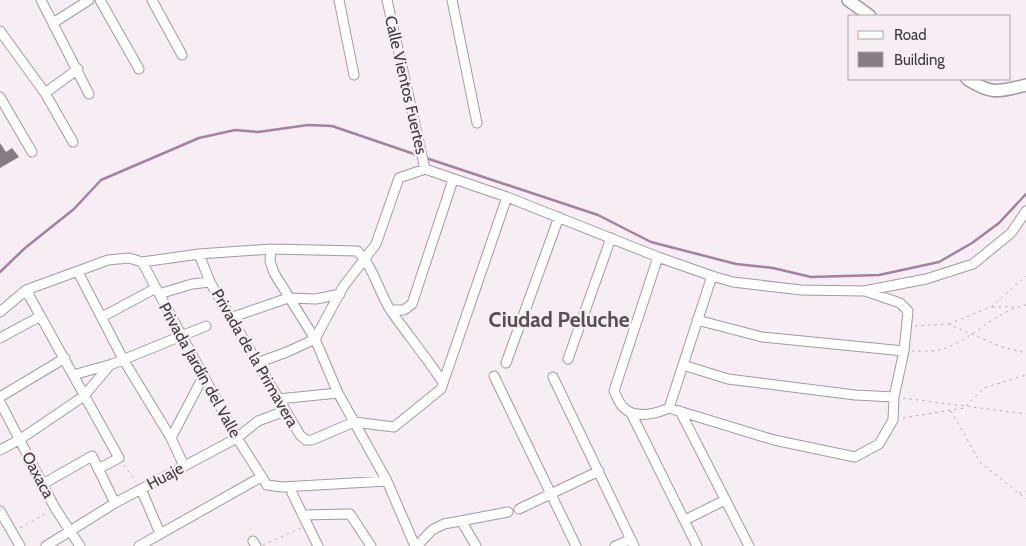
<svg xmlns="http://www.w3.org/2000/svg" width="1026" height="546" viewBox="0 0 1026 546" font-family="Cabin,sans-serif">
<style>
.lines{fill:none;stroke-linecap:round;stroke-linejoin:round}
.stream{stroke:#a581a0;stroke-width:2.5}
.building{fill:#857c83}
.street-casing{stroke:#a39aa1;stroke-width:11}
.secondary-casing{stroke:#a39aa1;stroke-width:14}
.path{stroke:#b4adb3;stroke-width:1;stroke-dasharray:2.5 4;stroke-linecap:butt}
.street{stroke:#fff;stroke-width:9}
.secondary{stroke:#fff;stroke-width:11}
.labels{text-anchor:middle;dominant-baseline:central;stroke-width:5;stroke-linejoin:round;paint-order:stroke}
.street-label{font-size:16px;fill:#3e3a3d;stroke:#f6edf5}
.district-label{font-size:21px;font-weight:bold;fill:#564f55;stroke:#f6edf5}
</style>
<rect width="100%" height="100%" fill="#f6edf5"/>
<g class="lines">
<path class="stream" d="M426,158L598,215L651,242L736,264L773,268L811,277L879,275L939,262L972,243L999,223L1026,194
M0,272L25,248L74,209L101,180L199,138L235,130L258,132L308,125L332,126L420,156"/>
</g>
<path class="building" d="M0,143L6,152L12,148L19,157L0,168Z"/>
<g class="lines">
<g class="street-casing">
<path id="street" d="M41,0L89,94
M100,0L139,69
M152,0L182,55
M339,0L354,75
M387,0L425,169
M452,0L477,123
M53,23L89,0
M0,31L45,93L73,142
M45,93L78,69
M0,97L32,152
M271,249L270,261L274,273L315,339L338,393L387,481L415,546
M199,254L210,282L300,435L306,440H312L354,422
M658,257L614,391C617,396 619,404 624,408C635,419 656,414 669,408L774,440L855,457L879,444L893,420L894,397L904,351L908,311L900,303L865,291
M142,262L237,438L267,485L282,487L387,481
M78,272L123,359L171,438L184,466
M26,290L119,458L98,469
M159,294L192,284L210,282
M391,310H404L412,304L453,180
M0,312L26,290L108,260L129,258L142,262L199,254L271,249L357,251C373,265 379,293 391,311C408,335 426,357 442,381
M102,317L156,288
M233,317L288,298L316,299L340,294
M697,320L762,337L904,351
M0,338L39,317
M568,359L611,238
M257,363L287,352L315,339L343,287L376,244L399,178L425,169L507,197L658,257L712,276L733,282L801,290L864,291L926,279L973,264L1011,233L1026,211
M506,363L559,217
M683,365L728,379L855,395L894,397
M73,375L109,365
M494,376L576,546
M553,377L634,546
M0,397L65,358
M278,399L338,393
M0,402L55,508L80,546
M669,408L712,276
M631,413L697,546
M681,413L749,546
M354,422L394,427L441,389L507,197
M171,438L204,375
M0,450L19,440L84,396L110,365L206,326
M43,484L92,456L115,503
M141,489L160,533
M292,493L318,546
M519,509L599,471
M0,511L20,546
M303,515L350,514L371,546
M685,520L725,500
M462,522L476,546
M253,541L256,546
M46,546L115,503L237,438L258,421L285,411
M139,546L261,477
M417,546L432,530L444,524L508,512
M615,546L631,539"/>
</g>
<g class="secondary-casing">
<path id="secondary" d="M848,0L870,16
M967,79C992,95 998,92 1026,85"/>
</g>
<path class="path" d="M992,307H1013
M949,324L991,307L1026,276
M915,326L948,324L1002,347L1026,353
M912,351C920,351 931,352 939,350C971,342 994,311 1026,305
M903,398L1026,414
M951,411L980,462L1026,499
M903,418L964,408L984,388L1026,375
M124,465L136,482
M1019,493L1026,491
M20,528L47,513
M263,545L301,528"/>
<use href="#street" class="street"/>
<use href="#secondary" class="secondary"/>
</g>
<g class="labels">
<g class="street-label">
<text transform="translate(406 85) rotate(77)">Calle Vientos Fuertes</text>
<text transform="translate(255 358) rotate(60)">Privada de la Primavera</text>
<text transform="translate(200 370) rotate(61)">Privada Jardín del Valle</text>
<text transform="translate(38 475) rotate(62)">Oaxaca</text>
<text transform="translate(165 476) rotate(-28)">Huaje</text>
</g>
<g class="district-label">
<text x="559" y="319">Ciudad Peluche</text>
</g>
</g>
<rect x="848" y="15" width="162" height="65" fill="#f6edf5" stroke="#aca5ab"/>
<rect x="858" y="31" width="25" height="8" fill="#ffffff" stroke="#aca5ab"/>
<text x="894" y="40" font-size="15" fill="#3e3a3d">Road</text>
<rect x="858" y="52" width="25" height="15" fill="#857c83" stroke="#aca5ab"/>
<text x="894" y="65" font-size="15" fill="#3e3a3d">Building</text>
</svg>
